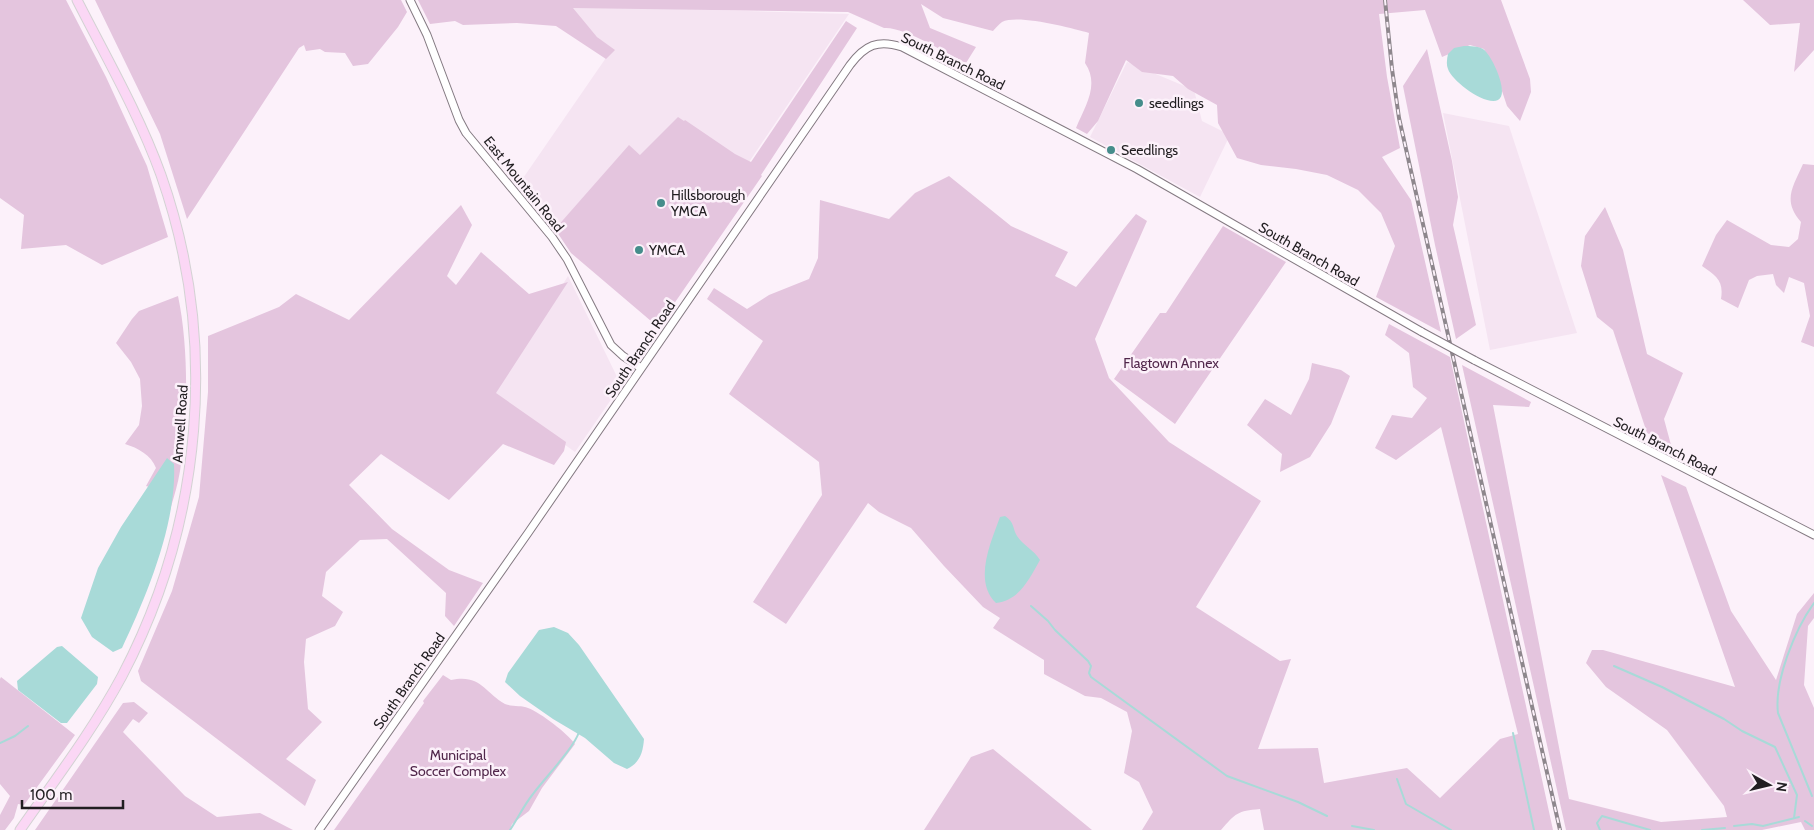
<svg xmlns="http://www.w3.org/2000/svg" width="1814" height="830" viewBox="0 0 1814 830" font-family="Cabin,sans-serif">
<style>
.built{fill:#f5e4f2}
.green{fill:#e4c5de}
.water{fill:#a8dad8}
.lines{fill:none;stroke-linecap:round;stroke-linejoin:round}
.stream{stroke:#a8dad8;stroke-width:2}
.minor-casing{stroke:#847a82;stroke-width:9}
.major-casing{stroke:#d3d2d3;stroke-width:11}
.minor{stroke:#fff;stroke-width:7}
.major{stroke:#fbd7f5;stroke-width:9}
.rail-casing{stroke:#8e878d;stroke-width:4}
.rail{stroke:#fcf1fa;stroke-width:2;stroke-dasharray:5.5;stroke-linecap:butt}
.minor-bridge-casing{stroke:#847a82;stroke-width:9;stroke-linecap:butt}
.minor-bridge{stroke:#fff;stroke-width:7}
.poi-dot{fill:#458d8b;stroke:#fcf1fa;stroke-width:2}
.labels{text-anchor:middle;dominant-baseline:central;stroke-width:5;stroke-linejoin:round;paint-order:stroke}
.street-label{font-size:14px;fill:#211e21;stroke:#fcf1fa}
.poi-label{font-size:14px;fill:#211e21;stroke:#fcf1fa;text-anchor:start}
.park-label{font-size:14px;fill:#51274b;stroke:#fcf1fa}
</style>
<rect width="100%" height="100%" fill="#fcf1fa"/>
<path class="built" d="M570,6L849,14L747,165L640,155L629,146L555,229L519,184L610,52Z
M1127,62L1194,90L1202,121L1230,135L1200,197L1090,137Z
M1443,113L1509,126L1577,333L1490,350Z
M568,276L621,385L575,452L495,394Z"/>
<path class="green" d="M0,0H66L106,77L147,166L168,237L102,265L66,245L21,249L24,215L0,198Z
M95,0H401L407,12L398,27L368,64L353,66L345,53L325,52L320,49L306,51L304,45L299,48L187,219L160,134Z
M418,0H1501L1530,79L1531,92L1520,121L1507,106L1495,70L1484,49L1470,45L1442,57L1425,10L1379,14L1387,77L1400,148L1382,157L1411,200L1441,332L1376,297L1395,246L1381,213L1358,190L1327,175L1296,169L1261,165L1237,158L1218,123L1217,105L1188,89L1173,76L1142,72L1126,60L1098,121L1087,134L1076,128C1085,106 1100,85 1085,63L1089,33C1071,28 1018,14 1002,22C999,24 995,29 993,31L943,18L921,4L930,28L976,47L966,63C948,54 903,26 884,28L848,12L573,8L597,37L615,50L606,59L556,26L517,23L463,25L455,21L430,24Z
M1743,0H1814V50L1794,72L1800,23L1770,25Z
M846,21L857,28L761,175L762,176L658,327L571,253L555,229L629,145L640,155L678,117L684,121L685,120L735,154L751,162Z
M1427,49L1452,161L1458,197L1453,225L1476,325L1456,339L1435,245L1403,86Z
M1803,164L1814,165V347L1801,342L1810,316L1804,283L1789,277L1784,293L1776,285L1773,274L1757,276L1749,280L1738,308L1721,299C1724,280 1716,276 1702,266L1716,235L1727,220L1771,245L1789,247L1798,239L1801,222C1782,200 1793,187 1803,164Z
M949,176L1011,226L1068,252L1055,276L1076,287L1136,214L1147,221L1095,339L1109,378L1169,442L1261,501L1196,607L1280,661L1291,659L1258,749L1318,748L1324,783L1407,768L1440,798L1500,739L1518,734L1441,427L1396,460L1375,448L1392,415L1412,418L1427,398L1413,387L1409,353L1385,335L1389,324L1450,357L1553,830H1264L1260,809C1237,811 1236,813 1221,830H1142L1153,812L1139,782L1124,773L1132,731L1127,712L1101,698L1085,696L1044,674V660L993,628L1000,618L983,607L944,566L911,528L879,512L868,503L786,624L753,602L822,495L819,462L729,394L763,341L707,299L714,288L747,309L769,295L809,279L818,258L820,200L889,219L915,193Z
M461,205L472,225L447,276L456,285L481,252L529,294L568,282L496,393L566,442L564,451L554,465L503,444L449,500L381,454L349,485L392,529L449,570L483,583L454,626L445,616L446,593L387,539L360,540L326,572L322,596L343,612L335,626L306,639L304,662L308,709L322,722L286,759L316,780L305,806L141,681L138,671L172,591L199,497L208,392V336L279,307L296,294L349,320Z
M1605,207L1623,250L1647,354L1683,373L1664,419L1671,445L1647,433L1613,330L1597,317L1581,266L1585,236Z
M1223,226L1286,262L1175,424L1114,379L1160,313H1166Z
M178,296C189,348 188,419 180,471C177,490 170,509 165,527L162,491L146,486L156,468C151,455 138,448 125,444L139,425L142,406L140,379L131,362L116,343L132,319L139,311Z
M1312,363L1341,370L1350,376L1331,424L1310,457L1280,472L1282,454L1247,425L1265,399L1291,415L1309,379Z
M1462,365L1531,402L1529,407L1493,405L1569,799L1661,822L1727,817L1724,806L1667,730L1606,687L1586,663L1592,650H1603L1735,687L1661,475L1686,487L1731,611L1776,680L1797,614L1814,593V618L1808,626L1804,685L1814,708V830H1805L1801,822L1762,830H1566Z
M443,675L451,680C481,674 484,692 505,704C512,707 522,705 528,708C541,713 567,733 575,744L542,788L529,811L512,824L510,830H334L424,703L423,701Z
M1,677L75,735L24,805L18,804L14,818L5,830H0V815L10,796L0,784V679Z
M134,702L148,713L139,723L133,719L123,732L185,796L217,817L260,813L293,830H35L123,703Z
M993,749L1092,830H924L971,757Z"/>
<path class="water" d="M1464,46C1470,46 1478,46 1483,49C1492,55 1510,94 1498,100C1485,106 1452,81 1448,69C1446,64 1447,59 1448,54L1454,48Z
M167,458L174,464C177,523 147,595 122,648L113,652L92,637L81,618L98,568L121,527Z
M1005,516C1015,523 1012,527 1017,536C1023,545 1034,550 1040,560C1029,579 1020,600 996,603C973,581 991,542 1000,517Z
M554,627L568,633L579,645L644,739C643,752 640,763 627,769L614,763L585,738L553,719L520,696L505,682L508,673L539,630Z
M62,646L98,677L97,684L67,723H61L18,690L17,681L57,647Z"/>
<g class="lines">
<path class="stream" d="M1031,606L1048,621L1055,630L1088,661L1091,666L1089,673L1091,677L1227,776L1298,802L1327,816
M1614,666L1662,687L1724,719L1742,731L1775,747L1797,795L1794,818
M1513,733L1534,830
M0,743L15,736L28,726
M1397,779L1406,804L1451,830
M1812,796L1778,713C1774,681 1795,629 1814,603
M1805,821L1812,826
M1352,826L1374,830
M1734,826L1752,824L1763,826L1799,817
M510,830C518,818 524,805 533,794C544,779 574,748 579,732
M1600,830L1597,823L1602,816L1650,830
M1702,830L1725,828"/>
<g class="minor-casing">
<path id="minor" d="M410,0L427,35L459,120L466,133L552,237L567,259L611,345L623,356L641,368
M1474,360L1814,535
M319,830L528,533L850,65C865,45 878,39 902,47L1137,169L1422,332"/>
</g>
<g class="major-casing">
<path id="major" d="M20,830C55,780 93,730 122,676C203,522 219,340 161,175C139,114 106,57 77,0"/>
</g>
<use href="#minor" class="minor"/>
<use href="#major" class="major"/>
<g class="rail-casing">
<path id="rail" d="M1385,0L1392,69L1399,118L1560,830"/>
</g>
<use href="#rail" class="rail"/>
<g class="minor-bridge-casing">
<path id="minor-bridge" d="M1422,332L1474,360"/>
</g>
<use href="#minor-bridge" class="minor-bridge"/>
</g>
<g class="poi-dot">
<circle cx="1139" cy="103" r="5"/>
<circle cx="1111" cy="150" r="5"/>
<circle cx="661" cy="203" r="5"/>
<circle cx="639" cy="250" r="5"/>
</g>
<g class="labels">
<g class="street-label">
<text transform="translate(953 61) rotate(26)">South Branch Road</text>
<text transform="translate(524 184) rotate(51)">East Mountain Road</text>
<text transform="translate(1309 254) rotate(30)">South Branch Road</text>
<text transform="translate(640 349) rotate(-56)">South Branch Road</text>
<text transform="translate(180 424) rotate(-86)">Amwell Road</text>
<text transform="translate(1665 446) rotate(27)">South Branch Road</text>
<text transform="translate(409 681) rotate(-55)">South Branch Road</text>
</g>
<g class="poi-label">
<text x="1149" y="103">seedlings</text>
<text x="1121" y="150">Seedlings</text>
<text x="671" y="195">Hillsborough<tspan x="671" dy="16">YMCA</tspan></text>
<text x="649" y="250">YMCA</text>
</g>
<g class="park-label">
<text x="1171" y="363">Flagtown Annex</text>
<text x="458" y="755">Municipal<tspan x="458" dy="16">Soccer Complex</tspan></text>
</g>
</g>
<g transform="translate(1769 785) rotate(98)" stroke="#fcf1fa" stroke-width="4" paint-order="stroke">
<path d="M0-4L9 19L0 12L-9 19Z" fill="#211e21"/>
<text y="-8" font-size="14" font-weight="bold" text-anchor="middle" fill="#211e21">N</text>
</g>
<path d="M22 800v8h101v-8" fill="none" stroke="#211e21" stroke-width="2.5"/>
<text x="30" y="800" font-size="15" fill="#211e21" stroke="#fcf1fa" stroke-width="4" paint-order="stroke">100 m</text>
</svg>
